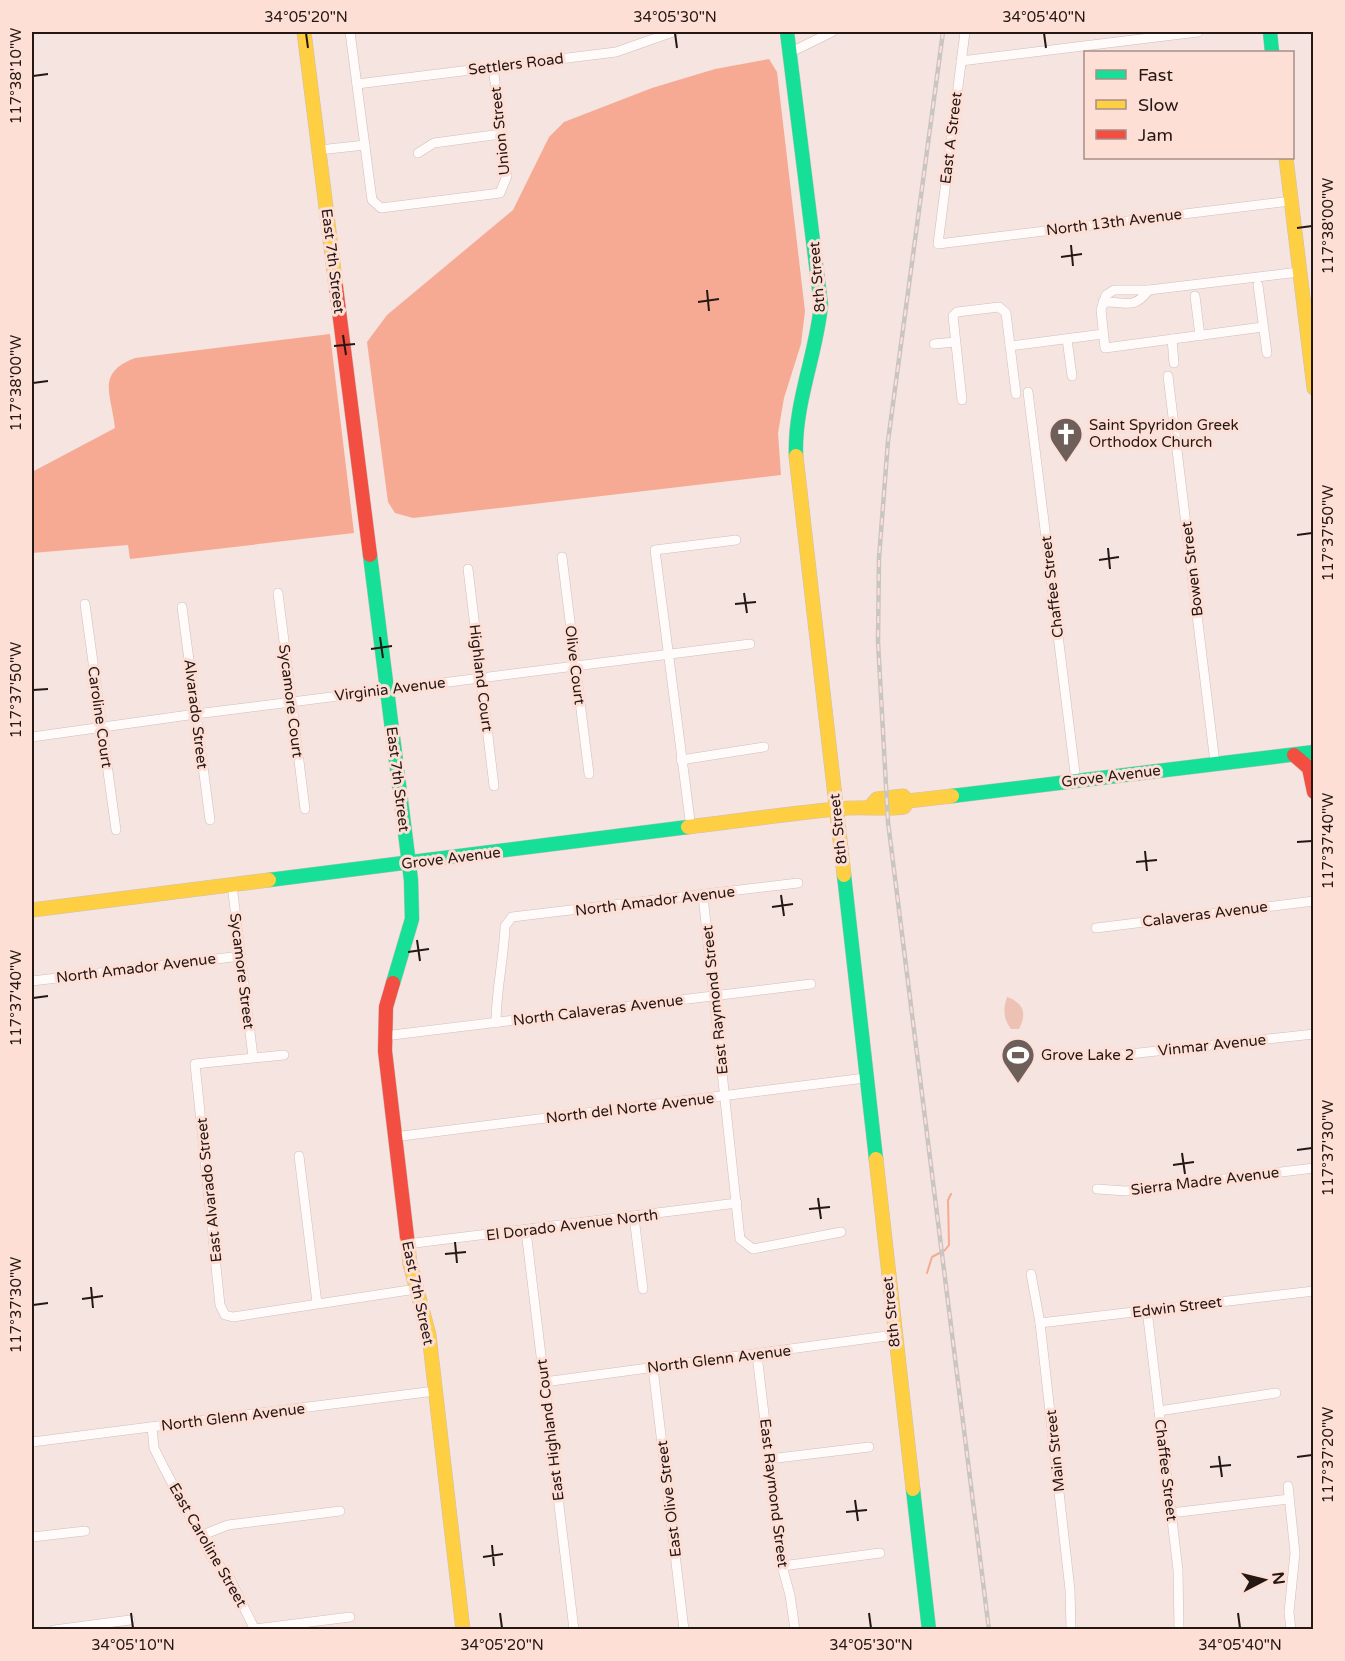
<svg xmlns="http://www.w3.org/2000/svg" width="1345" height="1661" viewBox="0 0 1345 1661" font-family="'Varela Round',sans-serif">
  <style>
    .green { fill: #edc2b5 }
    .water { fill: #f6aa93 }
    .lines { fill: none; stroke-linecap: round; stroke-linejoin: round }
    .stream { stroke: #f6aa93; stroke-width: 2 }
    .street-casing { stroke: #cebfbb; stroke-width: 10 }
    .fast-casing { stroke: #cebfbb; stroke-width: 15 }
    .slow-casing { stroke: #cebfbb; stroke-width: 15 }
    .jam-casing { stroke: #cebfbb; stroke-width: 15 }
    .street { stroke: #fefbfa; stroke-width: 9 }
    .fast { stroke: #16e098; stroke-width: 14 }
    .slow { stroke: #ffcf43; stroke-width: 14 }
    .jam { stroke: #f24e42; stroke-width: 14 }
    .rail-casing { stroke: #c9c5c3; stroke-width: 4.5 }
    .rail { stroke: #fedfd6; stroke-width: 2; stroke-dasharray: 7; stroke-linecap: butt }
    .ticks { fill: none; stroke: #251814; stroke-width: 2 }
    .labels { text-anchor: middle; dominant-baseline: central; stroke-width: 6; stroke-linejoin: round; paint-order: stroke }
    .street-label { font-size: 15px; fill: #251814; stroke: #fedfd6 }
    .poi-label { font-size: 15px; fill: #251814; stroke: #fedfd6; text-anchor: start }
    .neatline { fill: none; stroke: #251814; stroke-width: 2 }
    .ticks-label { font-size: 15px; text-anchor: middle; fill: #251814 }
  </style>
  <rect width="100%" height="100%" fill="#f5e4df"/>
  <path class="green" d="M1007 997C1024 1003 1027 1014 1019 1029H1011C1003 1018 1003 1009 1007 997Z"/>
  <g class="water">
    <path d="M769 59 777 72 805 311 801 344 784 398 778 433 781 475 413 518 395 513 388 502 367 342 387 315 513 210 549 137 564 122 652 88 715 69Z"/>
    <path d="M330 334 354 533 130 559 128 545 32 553V472L115 428C111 393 96 373 135 358Z"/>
  </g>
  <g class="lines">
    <path class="stream" d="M927 1273 932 1257 945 1250 949 1245 948 1200 951 1194"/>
    <defs>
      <g id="street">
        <path d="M350 32 372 200 381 208 500 193 507 176 493 67"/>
        <path d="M965 32 938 244 1291 201"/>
        <path d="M789 53 832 32"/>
        <path d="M961 61 1198 32"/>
        <path d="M357 84 616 52 673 32"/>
        <path d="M319 150 365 145"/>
        <path d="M418 153 434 143 501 134"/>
        <path d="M1258 285 1267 353"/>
        <path d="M1195 296 1200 336"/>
        <path d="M1103 302C1127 301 1132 311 1149 290"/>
        <path d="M1263 327 1105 348 1101 310 1106 295 1114 290H1149L1299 272"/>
        <path d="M1067 339 1072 376"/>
        <path d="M1172 339 1174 363"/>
        <path d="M934 344 955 342"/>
        <path d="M1010 346 1103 334"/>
        <path d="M1168 376 1215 763"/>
        <path d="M1028 392 1076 781"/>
        <path d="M962 400 953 316 957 312 999 307 1006 313 1016 394"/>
        <path d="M562 557 589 774"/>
        <path d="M468 569 494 786"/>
        <path d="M278 593 305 809"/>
        <path d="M85 604 116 830"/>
        <path d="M182 607 210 820"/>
        <path d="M32 737 196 714 750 644"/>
        <path d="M681 760 764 747"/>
        <path d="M691 828 655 550 736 540"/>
        <path d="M232 885 253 1057"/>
        <path d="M703 896 740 1239 753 1249 841 1232"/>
        <path d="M1096 928 1314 901"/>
        <path d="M32 981 241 956"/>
        <path d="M496 1023C496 990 504 958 505 926L512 917 798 883"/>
        <path d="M384 1036 811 984"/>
        <path d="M284 1055 195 1064 220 1305 225 1315 233 1317 416 1289"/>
        <path d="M1111 1056 1314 1034"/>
        <path d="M394 1137 865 1078"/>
        <path d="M299 1156 317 1303"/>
        <path d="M1097 1189 1126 1191 1314 1168"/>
        <path d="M634 1217 643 1289"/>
        <path d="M526 1231 574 1630"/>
        <path d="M407 1244 737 1203"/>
        <path d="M1031 1274 1040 1323 1070 1590 1071 1630"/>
        <path d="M1147 1310 1178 1570 1179 1630"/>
        <path d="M1040 1323 1314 1291"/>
        <path d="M757 1355 782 1566 790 1595 795 1630"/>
        <path d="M653 1368 684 1630"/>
        <path d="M544 1382 894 1335"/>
        <path d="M1159 1411 1276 1393"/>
        <path d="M152 1427 154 1448 163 1466 212 1558 228 1575 255 1630"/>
        <path d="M32 1442 435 1391"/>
        <path d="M769 1459 869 1447"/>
        <path d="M1288 1486 1295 1553 1289 1612 1291 1630"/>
        <path d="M1171 1513 1289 1499"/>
        <path d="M200 1536 228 1525 340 1511"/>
        <path d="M32 1537 85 1531"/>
        <path d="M782 1566 880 1553"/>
        <path d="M255 1629 350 1617"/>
        <path d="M54 1630 130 1620"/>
      </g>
      <g id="fast">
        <path d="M787 32 821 305C816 356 794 404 796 456"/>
        <path d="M1270 32 1272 52"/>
        <path d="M370 555 411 880 412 919 393 983"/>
        <path d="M952 796 1314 752"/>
        <path d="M844 875 876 1159"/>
        <path d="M269 880 688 827"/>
        <path d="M913 1489 929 1630"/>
      </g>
      <g id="slow">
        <path d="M304 32 336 287"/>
        <path d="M1286 158 1314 388"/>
        <path d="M796 456 844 875"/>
        <path d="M871 806 877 799 903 796 908 801"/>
        <path d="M688 827C737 821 786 814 836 809 860 806 880 810 904 807L908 801 952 796"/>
        <path d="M32 910 269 880"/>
        <path d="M876 1159 913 1489"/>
        <path d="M407 1237 410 1264 429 1335 463 1630"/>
      </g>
      <g id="jam">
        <path d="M336 287 370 555"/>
        <path d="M1294 755 1309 768 1314 792"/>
        <path d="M393 983 386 1007 385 1051 407 1237"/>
      </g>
    </defs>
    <use href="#street" class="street-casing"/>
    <use href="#fast" class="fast-casing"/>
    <use href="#slow" class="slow-casing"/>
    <use href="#jam" class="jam-casing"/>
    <use href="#street" class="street"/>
    <use href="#fast" class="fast"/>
    <use href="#slow" class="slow"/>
    <use href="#jam" class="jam"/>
    <defs>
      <path id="rail" d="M943 32 888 441 879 558 878 642 888 822 989 1630"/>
    </defs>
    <use href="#rail" class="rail-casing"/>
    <use href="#rail" class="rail"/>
  </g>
  <path class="ticks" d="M306 33 308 48M675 33 677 48M1044 33 1046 48M33 76 48 74M1297 228 1312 226M1071 245 1073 266M1061 257 1082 254M707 290 709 311M698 302 719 299M343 335 346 355M334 346 355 344M33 383 48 381M1297 535 1312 533M1108 548 1110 569M1099 560 1119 557M744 593 747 613M735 604 756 602M380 637 383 658M371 649 392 646M33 690 48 689M1297 842 1312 841M1145 851 1147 871M1136 862 1157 860M781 895 784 916M772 907 793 904M417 940 420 961M408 952 429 949M33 998 48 996M1297 1150 1312 1148M1182 1153 1185 1174M1173 1165 1194 1162M818 1198 821 1219M809 1209 830 1207M455 1242 457 1263M445 1254 466 1252M91 1287 93 1308M82 1299 103 1296M33 1305 48 1303M1219 1456 1222 1477M1297 1457 1312 1455M1210 1467 1231 1465M855 1500 858 1521M846 1512 867 1510M492 1545 494 1566M483 1557 503 1554M131 1613 133 1628M500 1613 502 1628M869 1613 871 1628M1238 1613 1240 1628"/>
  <defs>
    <symbol id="church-pin" viewBox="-11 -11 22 30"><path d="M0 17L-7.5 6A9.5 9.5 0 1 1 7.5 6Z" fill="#6e5f5b" stroke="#fedfd6"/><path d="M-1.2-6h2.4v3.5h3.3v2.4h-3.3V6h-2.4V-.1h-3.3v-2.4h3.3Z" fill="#fff"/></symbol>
    <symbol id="stadium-pin" viewBox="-11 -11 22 30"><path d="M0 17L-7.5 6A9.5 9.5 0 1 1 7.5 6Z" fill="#6e5f5b" stroke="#fedfd6"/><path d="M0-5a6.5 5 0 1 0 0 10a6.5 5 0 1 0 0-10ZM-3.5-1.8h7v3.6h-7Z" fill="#fff"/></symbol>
  </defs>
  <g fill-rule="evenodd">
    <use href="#church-pin" x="1047" y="415" width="38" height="52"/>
    <use href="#stadium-pin" x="999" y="1036" width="38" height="52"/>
  </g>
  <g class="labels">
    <g class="street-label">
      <text transform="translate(516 64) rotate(-7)">Settlers Road</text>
      <text transform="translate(500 131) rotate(-96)">Union Street</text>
      <text transform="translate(951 138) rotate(-83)">East A Street</text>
      <text transform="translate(1114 222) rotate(-7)">North 13th Avenue</text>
      <text transform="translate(333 261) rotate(83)">East 7th Street</text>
      <text transform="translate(817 277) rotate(-95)">8th Street</text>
      <text transform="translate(1192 569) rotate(-97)">Bowen Street</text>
      <text transform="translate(1052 587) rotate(-97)">Chaffee Street</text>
      <text transform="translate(575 665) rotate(83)">Olive Court</text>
      <text transform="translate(481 678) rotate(83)">Highland Court</text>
      <text transform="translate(390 689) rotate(-7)">Virginia Avenue</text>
      <text transform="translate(291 701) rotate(83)">Sycamore Court</text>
      <text transform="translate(196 714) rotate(83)">Alvarado Street</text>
      <text transform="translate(100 717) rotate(82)">Caroline Court</text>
      <text transform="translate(1111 776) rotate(-7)">Grove Avenue</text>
      <text transform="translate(398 779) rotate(83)">East 7th Street</text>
      <text transform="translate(838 829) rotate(-96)">8th Street</text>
      <text transform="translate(451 858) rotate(-7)">Grove Avenue</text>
      <text transform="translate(655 901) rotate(-7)">North Amador Avenue</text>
      <text transform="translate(1205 914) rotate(-7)">Calaveras Avenue</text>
      <text transform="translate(136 968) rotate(-7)">North Amador Avenue</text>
      <text transform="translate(242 971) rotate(83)">Sycamore Street</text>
      <text transform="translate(715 1000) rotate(-96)">East Raymond Street</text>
      <text transform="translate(598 1010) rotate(-7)">North Calaveras Avenue</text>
      <text transform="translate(1212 1045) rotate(-6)">Vinmar Avenue</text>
      <text transform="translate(630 1108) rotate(-7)">North del Norte Avenue</text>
      <text transform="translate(1205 1181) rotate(-7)">Sierra Madre Avenue</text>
      <text transform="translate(209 1190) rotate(-96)">East Alvarado Street</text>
      <text transform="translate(572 1225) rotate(-7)">El Dorado Avenue North</text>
      <text transform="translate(418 1293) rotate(78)">East 7th Street</text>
      <text transform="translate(1177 1307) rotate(-7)">Edwin Street</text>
      <text transform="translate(891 1312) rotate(-96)">8th Street</text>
      <text transform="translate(719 1359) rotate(-7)">North Glenn Avenue</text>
      <text transform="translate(233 1417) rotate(-7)">North Glenn Avenue</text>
      <text transform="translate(550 1430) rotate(-97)">East Highland Court</text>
      <text transform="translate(1055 1451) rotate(-96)">Main Street</text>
      <text transform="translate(1166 1470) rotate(83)">Chaffee Street</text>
      <text transform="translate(774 1493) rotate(83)">East Raymond Street</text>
      <text transform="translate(669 1499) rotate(-97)">East Olive Street</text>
      <text transform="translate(208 1545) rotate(60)">East Caroline Street</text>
    </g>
    <g class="poi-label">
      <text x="1089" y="425">Saint Spyridon Greek<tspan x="1089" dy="17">Orthodox Church</tspan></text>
      <text x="1041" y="1055">Grove Lake 2</text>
    </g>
  </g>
  <rect width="1345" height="1661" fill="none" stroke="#fedfd6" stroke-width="66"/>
  <rect x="1084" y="51" width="210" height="108" fill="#fedfd6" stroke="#a78f88" stroke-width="1.5"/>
  <rect x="1096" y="70" width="30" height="9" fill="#16e098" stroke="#a78f88" stroke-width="1.5"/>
  <text x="1138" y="81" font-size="18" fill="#251814">Fast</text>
  <rect x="1096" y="100" width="30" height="9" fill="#ffcf43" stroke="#a78f88" stroke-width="1.5"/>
  <text x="1138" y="111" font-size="18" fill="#251814">Slow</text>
  <rect x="1096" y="130" width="30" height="9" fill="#f24e42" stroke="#a78f88" stroke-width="1.5"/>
  <text x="1138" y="141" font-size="18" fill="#251814">Jam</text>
  <g transform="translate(1264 1580) rotate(83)" stroke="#fedfd6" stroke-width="4.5" paint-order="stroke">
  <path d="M0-4.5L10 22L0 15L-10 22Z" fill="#251814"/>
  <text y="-9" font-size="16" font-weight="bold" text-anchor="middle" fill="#251814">N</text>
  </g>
  <rect x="33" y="33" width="1279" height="1595" class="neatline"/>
  <g class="ticks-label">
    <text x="306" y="22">34°05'20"N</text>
    <text x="675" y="22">34°05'30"N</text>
    <text x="1044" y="22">34°05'40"N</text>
    <text transform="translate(16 76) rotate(-90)" y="5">117°38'10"W</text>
    <text transform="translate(1328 226) rotate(-90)" y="5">117°38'00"W</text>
    <text transform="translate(16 383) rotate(-90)" y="5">117°38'00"W</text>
    <text transform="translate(1328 533) rotate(-90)" y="5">117°37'50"W</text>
    <text transform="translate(16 690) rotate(-90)" y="5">117°37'50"W</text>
    <text transform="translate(1328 841) rotate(-90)" y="5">117°37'40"W</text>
    <text transform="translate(16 998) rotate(-90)" y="5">117°37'40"W</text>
    <text transform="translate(1328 1148) rotate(-90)" y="5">117°37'30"W</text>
    <text transform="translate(16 1305) rotate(-90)" y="5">117°37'30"W</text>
    <text transform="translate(1328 1455) rotate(-90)" y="5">117°37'20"W</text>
    <text x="133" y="1650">34°05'10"N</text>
    <text x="502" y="1650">34°05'20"N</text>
    <text x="871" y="1650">34°05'30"N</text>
    <text x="1240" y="1650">34°05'40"N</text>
  </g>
</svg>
